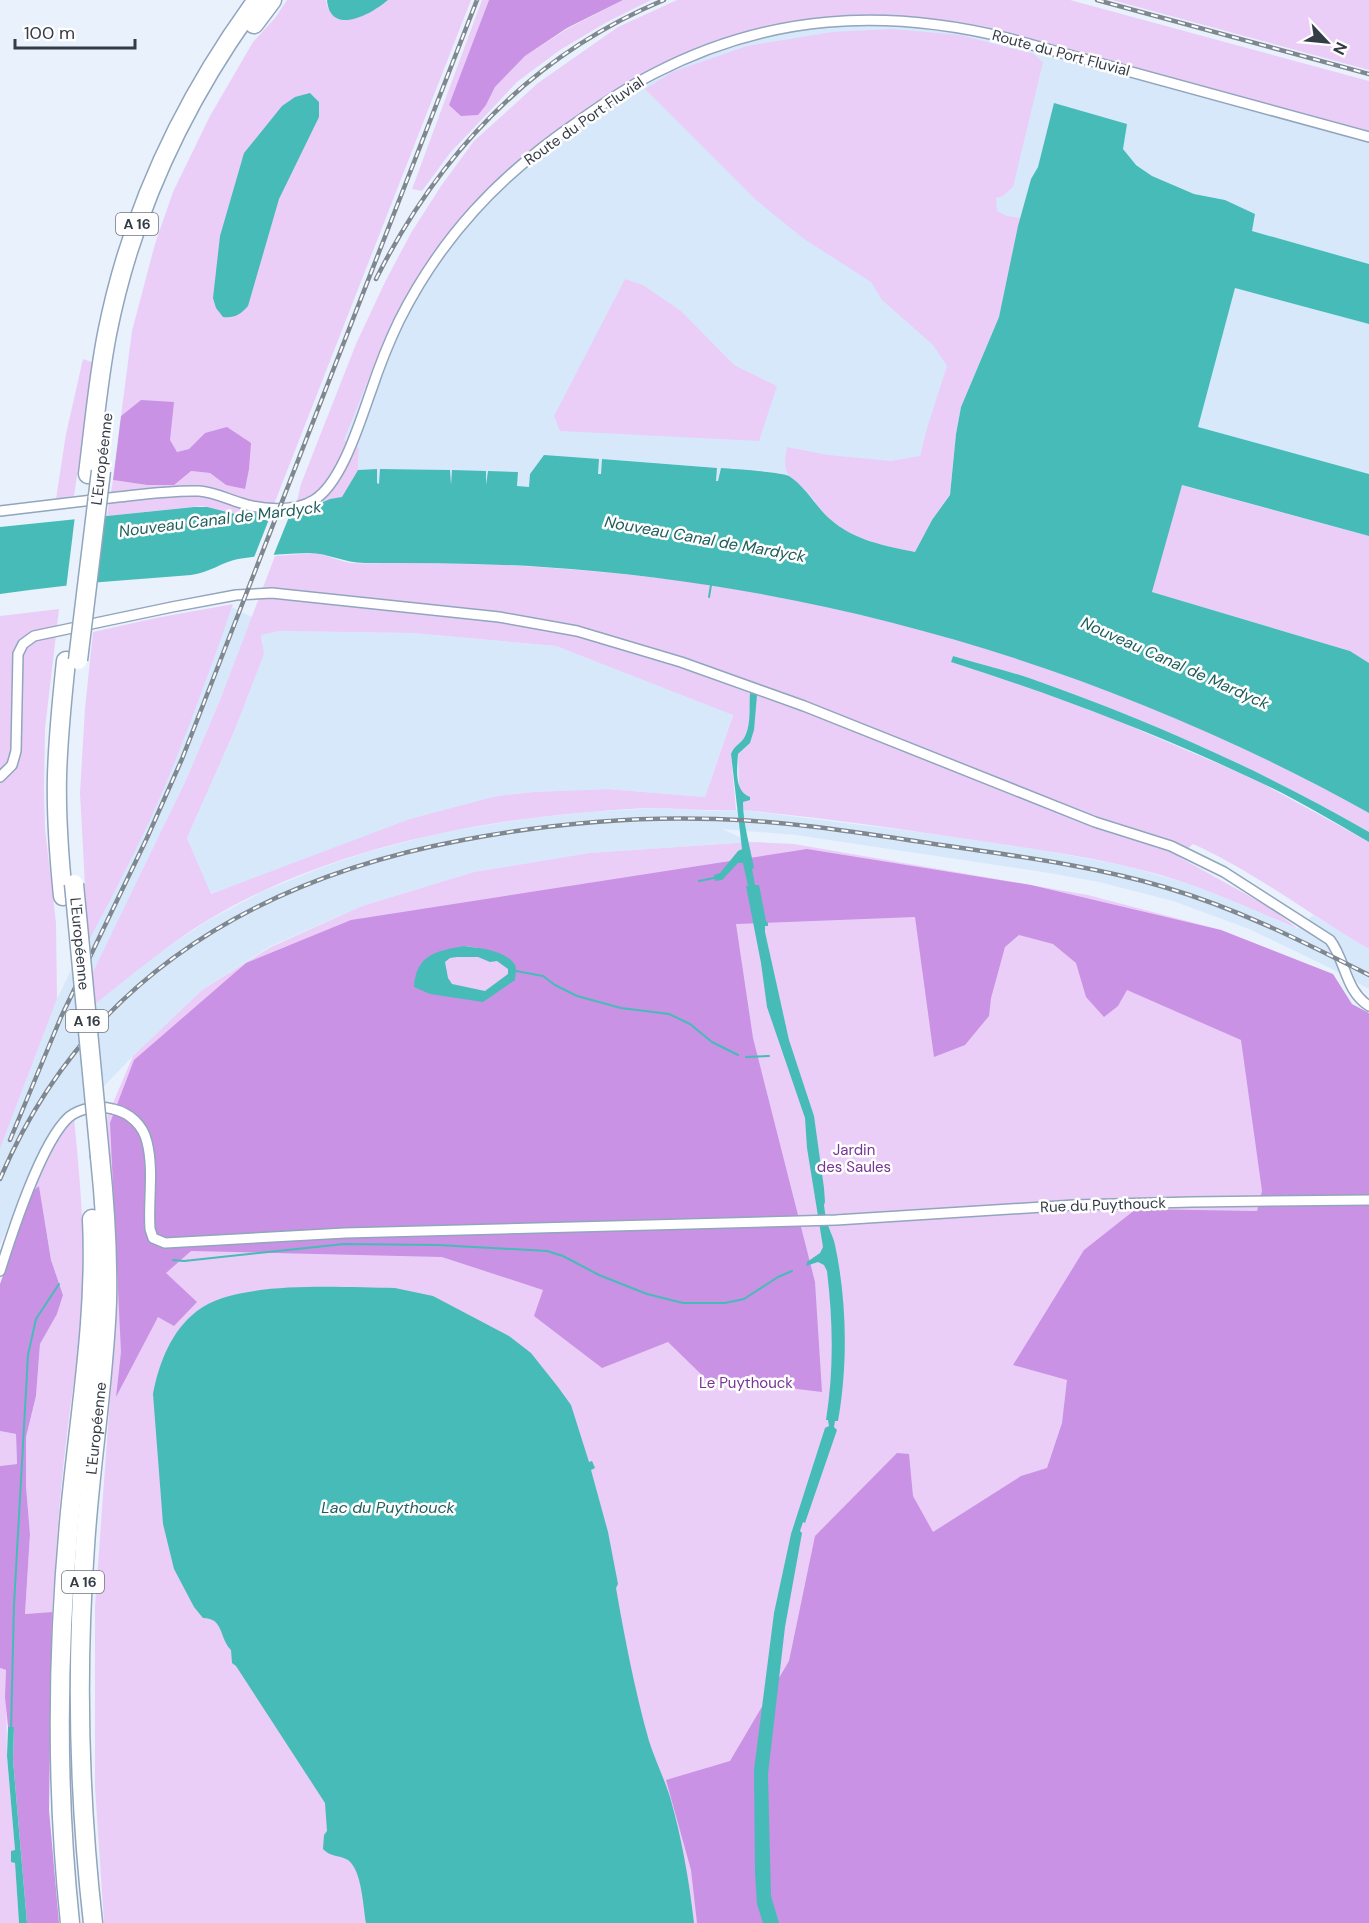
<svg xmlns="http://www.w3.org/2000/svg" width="1369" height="1923" viewBox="0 0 1369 1923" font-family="'DM Sans',sans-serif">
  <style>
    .built { fill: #d8e8fb }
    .green { fill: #eacef8; fill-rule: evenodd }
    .forest { fill: #c992e4; fill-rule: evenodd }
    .water { fill: #47bbb7; fill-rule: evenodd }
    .pier { fill: #e9f1fc }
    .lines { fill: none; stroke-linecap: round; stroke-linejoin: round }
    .stream { stroke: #47bbb7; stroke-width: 2 }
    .minor-casing { stroke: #91a5bd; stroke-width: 12 }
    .motorway-casing { stroke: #91a5bd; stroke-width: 21 }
    .minor { stroke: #fff; stroke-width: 9 }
    .motorway { stroke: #fff; stroke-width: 18 }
    .rail-casing { stroke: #7f8791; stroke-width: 4.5 }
    .rail { stroke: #fefefe; stroke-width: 2; stroke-dasharray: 7; stroke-linecap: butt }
    .motorway-bridge-casing { stroke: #91a5bd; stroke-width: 21; stroke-linecap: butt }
    .motorway-bridge { stroke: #fff; stroke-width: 18 }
    .labels { text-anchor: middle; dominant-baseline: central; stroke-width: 5; stroke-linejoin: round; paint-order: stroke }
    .shield { fill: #fefefe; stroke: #71767d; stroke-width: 1.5 }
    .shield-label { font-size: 14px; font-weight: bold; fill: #343c46 }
    .street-label { font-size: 15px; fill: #343c46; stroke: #fefefe }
    .park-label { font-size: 15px; fill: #773494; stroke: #fefefe }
    .water-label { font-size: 16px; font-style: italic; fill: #1d5d5b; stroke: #fefefe }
  </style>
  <rect width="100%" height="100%" fill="#e9f1fc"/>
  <g class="built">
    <path d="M898 15 988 27 1369 132V264L1252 231 1255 215 1225 200 1194 194 1152 176 1133 162 1123 149 1038 167 1031 179 1018 226 999 317 964 396 915 552 721 469 719 481H716L717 468 602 459 601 474H598L599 459 529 487H517L518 472 487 485 452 470V485H450L449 470 380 469V484H377V469L358 470 359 448 344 440 391 325 423 267 473 203 519 160 599 102 673 59 731 37 783 24 836 17Z"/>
    <path d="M1235 288 1369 324V474L1197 428Z"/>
    <path d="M230 606 252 617 220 700 186 780 126 906 160 952 209 920 264 891 318 869 364 853 444 832 532 818 591 812 657 808 712 811 743 810 918 832 1042 850 1126 866 1189 884 1244 905 1297 929 1313 915 1369 949V989L1330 968 1249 929 1173 901 1099 882 1043 872 796 835 722 829 751 842 589 853 474 872 362 906 271 946 202 990 133 1056 40 1153 0 1245V1149L57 999 115 879Z"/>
    <path d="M279 631 412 633 556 646 733 714 705 797 607 789 534 792 497 796 210 894 187 838 233 734 263 641 260 634Z"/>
  </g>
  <g class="green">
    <path d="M287 0H326C330 34 373 14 388 0H471L271 512 230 514 202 506 107 516 113 480 147 485 191 471 210 473 226 485 205 433 189 449 177 452 141 400 121 416 132 331 155 244 173 192 210 116 253 42 275 18Z"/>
    <path d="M482 0H489L450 105H486L495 87 525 56 567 29 623 0H651L607 22 560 50 517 82 450 153 422 191 412 189Z"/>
    <path d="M1070 0 1369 81V132L988 27C937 19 885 11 834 17 788 22 745 32 702 48 692 52 681 55 672 59 578 107 483 178 424 267 388 320 369 382 344 440L359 448 358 470 342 498C326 498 312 509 295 510L301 484 356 344 385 282 411 233 441 186 474 141 538 83 618 27 677 0Z"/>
    <path d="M1112 0H1369V70Z"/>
    <path d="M892 29 960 35 1034 54 1043 62 1013 187 1003 196 996 198 997 211 1007 216 1021 218 999 317 961 407 956 434 950 495 932 520 915 552C885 546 851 540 829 518 821 511 815 501 808 493 790 473 781 479 787 447L828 455 891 461 920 456 927 428 947 366 933 345 882 300 871 282 804 239 756 200 645 89 672 72 747 46 832 32Z"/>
    <path d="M625 279 643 285 681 311 734 365 777 386 759 441 560 431 554 416Z"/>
    <path d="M83 359 94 363 74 496 56 499 66 434Z"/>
    <path d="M1181 485 1369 536V663L1350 651 1152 592Z"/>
    <path d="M313 553C326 554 338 561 351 563 363 564 377 563 389 563 415 563 441 563 467 564 531 565 596 571 660 578 908 609 1151 691 1369 813V832C1262 770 1148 720 1032 679 1006 670 979 664 953 656L951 662 1024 686 1111 718 1254 779 1369 842V949C1310 915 1255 872 1193 844L1179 857 1269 907 1298 929C1252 909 1206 888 1157 874 1093 856 1026 848 960 838 888 827 816 817 743 810V802L746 800 739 789 738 754 750 743 751 693C749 706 751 722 746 734 743 743 734 745 731 754L736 810C710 811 686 809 659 808 637 808 614 810 591 812 462 822 320 853 208 920 168 944 132 975 95 1004L92 974 186 780 220 700 275 556ZM279 631 412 633 556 646 733 715 705 797 607 789 534 792 497 796 410 819 211 894 187 838 233 734 264 654 261 635Z"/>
    <path d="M233 604C213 662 192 720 169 776 146 833 117 887 88 942L80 793 85 708 93 632 156 618Z"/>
    <path d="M59 609 45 729 44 791 45 829 56 923 57 999 0 1149V616Z"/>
    <path d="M751 842 794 844 1088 895 1221 930 1332 976 1369 1923H104L95 1787V1606L115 1330 107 1117 133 1056 202 990 271 947 362 906 474 872 589 853Z"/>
    <path d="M74 1118C80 1178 85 1238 83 1299 81 1342 73 1384 68 1426 60 1488 56 1550 52 1612L25 1614 30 1534 26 1486V1437L36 1396 40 1344 57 1314 63 1295 51 1260 39 1186 33 1191 39 1156Z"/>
    <path d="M0 1431 16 1434 17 1464 0 1466Z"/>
    <path d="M0 1668 6 1670 7 1756 15 1850 11 1862H15L19 1923H0Z"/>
  </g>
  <g class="forest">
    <path d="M489 0H623L567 28 525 56 495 87 486 105 478 115 461 116 449 105Z"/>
    <path d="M141 400 174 402 170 440 177 452 189 449 205 433 227 427 251 443 249 469 245 489 226 485 210 473 191 471 174 485H147L113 480 121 416Z"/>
    <path d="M807 849 1031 885 1221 930 1333 974 1352 1004 1369 1013V1923H697L691 1870 666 1780 730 1761 789 1661 815 1536 897 1453 909 1454 913 1496 933 1532 1021 1476 1047 1468 1062 1423 1067 1380 1013 1365 1084 1250 1136 1209 1257 1211 1262 1191 1241 1040 1127 990 1118 1006 1104 1017 1086 997 1076 963 1053 944 1019 935 1005 947 991 998 989 1016 965 1045 934 1057 915 917 736 924 753 1038 815 1282 822 1392 705 1378 668 1342 602 1368 534 1316 543 1290 442 1257 191 1251 166 1273 197 1302 174 1326 158 1317 116 1397 121 1352 110 1123 134 1060 246 963 351 920ZM464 946C484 948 498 952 514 964V980L483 1001 415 977Z"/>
    <path d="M39 1186 51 1260 63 1295 57 1314 40 1344 36 1396 26 1437V1486L30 1534 25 1614 52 1612 49 1810 59 1923H27L13 1760 14 1728 8 1727 5 1697 6 1670 0 1668V1466L17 1464 16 1434 0 1431V1284L33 1191Z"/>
  </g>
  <g class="water">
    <path d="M327 0H388C372 14 330 37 327 0Z"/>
    <path d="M310 93 319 102V117L279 199 248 306C240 315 235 318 223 317L216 308 213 298 220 236 244 153 282 106 295 97Z"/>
    <path d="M1054 103 1127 124 1123 149 1136 165 1152 176 1194 194 1225 200 1255 214 1252 231 1369 264V324L1235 288 1198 427 1369 474V536L1182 485 1152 592 1350 651 1369 663V813C1116 672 833 586 543 567 484 563 424 563 365 563 344 563 328 553 309 553 286 554 261 555 238 559 222 562 209 573 191 575 170 577 149 578 127 580 85 583 42 588 0 594V527L194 507H207L235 514 271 512 304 510 330 499 342 497 358 470 377 469V483L379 484 380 469 450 470 451 485 452 470 486 471V485L488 471 518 472 517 486 529 487 530 474 544 455 599 459 598 474H601L602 459 717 468 716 481H718L721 468C733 469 782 472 789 476 806 487 815 506 830 519 853 540 885 546 915 552L932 520 950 495 956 434 961 407 999 317 1018 226 1031 179 1038 167Z"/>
    <path d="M953 656C979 664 1006 670 1032 679 1148 720 1262 770 1369 832V842C1331 820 1293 797 1253 779 1155 733 1054 695 951 662Z"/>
    <path d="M750 693 757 695 754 730 750 743 738 754C737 770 734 791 750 797V800L743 802C743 824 750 846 754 868L752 869 755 885H759L766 921 768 923V926H765V932L789 1040 814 1116 824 1188 825 1202 824 1205C825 1213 826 1221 829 1228 831 1234 834 1239 835 1245 847 1301 848 1365 838 1421H835L834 1427 837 1430 805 1523 803 1522 800 1531 802 1533 785 1627 768 1774 771 1896 779 1923H763L757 1904 755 1873 754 1770 774 1613 791 1534 825 1428 829 1426 828 1420H826C834 1370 833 1321 827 1271L824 1265 818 1262 806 1266 807 1262 820 1253 823 1247 807 1148 805 1118 767 1007 761 963 746 886H748L743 863H738L722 880 715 881 714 875 720 873 738 851 742 849 731 754C734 745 743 743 746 734 751 722 749 706 750 693Z"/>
    <path d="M464 946C479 948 506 950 515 965 517 970 515 975 515 980L483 1002 430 994 414 987C416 954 437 951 464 946ZM457 957H478L490 962 497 961 508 969V974L485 991 452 984 448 978 445 962 450 958Z"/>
    <path d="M395 1288 433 1296 509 1336 531 1353 558 1387 571 1405 589 1462 592 1461 595 1468 591 1470 608 1532 618 1584 616 1588C625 1640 635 1691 649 1741 655 1760 664 1778 670 1797 682 1839 689 1880 694 1923H366C363 1907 362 1870 348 1860 340 1855 330 1857 323 1849L324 1835 327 1831 325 1803 236 1666 232 1663 231 1650C219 1638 224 1618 203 1618L194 1607 174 1569 163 1524 153 1394C159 1363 171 1331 197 1311 237 1279 344 1288 395 1288Z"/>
    <path d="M8 1727H14L13 1760 27 1923H19L15 1863 11 1862V1851L15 1850 7 1756Z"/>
  </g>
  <g class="pier">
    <path d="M293 507 272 559 253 560 273 509Z"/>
    <path d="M104 513 95 586 66 589 75 516Z"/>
  </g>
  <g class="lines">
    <g class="stream">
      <path d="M709 597 711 585"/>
      <path d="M699 881 714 878"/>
      <path d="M516 971 543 976 555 985 577 996 621 1008 669 1014 690 1024 712 1042 738 1055"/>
      <path d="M746 1057 769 1056"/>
      <path d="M173 1260 184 1261 344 1244 438 1245 547 1251 563 1256 599 1275 647 1294 683 1303H725L744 1299 778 1277 792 1271"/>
      <path d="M11 1729 14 1605 28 1355 36 1319 59 1284"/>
    </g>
    <defs>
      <g id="minor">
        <path d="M0 511C39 506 79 502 118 497 145 494 172 490 199 491 214 492 227 499 241 503 262 510 295 512 314 500 342 483 360 421 371 391 379 367 388 344 399 321 441 237 499 176 576 123 601 105 627 87 655 73 769 14 884 8 1007 38L1369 137"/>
        <path d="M0 777 12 765 16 751 18 654 23 644 34 636 172 607 236 595 272 593 499 617 577 631 681 662 804 706 1095 822 1171 846 1224 872 1330 940C1346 961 1345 991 1369 1006"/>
        <path d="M0 1271C12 1233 41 1142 69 1117 80 1108 99 1105 113 1109 130 1113 143 1125 147 1142 154 1170 148 1201 150 1229L153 1238 165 1243 345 1233 836 1220 1074 1205 1192 1202 1369 1200"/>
      </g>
      <g id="motorway">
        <path d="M254 24 272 0"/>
        <path d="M88 474C94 427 98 380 107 334 131 212 184 100 257 0"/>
        <path d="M63 896C59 856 56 816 57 776 58 737 62 699 66 661"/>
        <path d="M70 1923C56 1790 57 1656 69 1523 78 1421 97 1321 92 1219"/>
        <path id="s1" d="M93 1923C79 1799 76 1671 85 1546 90 1465 104 1384 107 1302 108 1254 105 1205 100 1157"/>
      </g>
    </defs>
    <use href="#minor" class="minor-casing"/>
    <use href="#motorway" class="motorway-casing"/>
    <use href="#minor" class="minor"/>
    <use href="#motorway" class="motorway"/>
    <defs>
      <g id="rail">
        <path d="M1097 0 1369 74"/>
        <path d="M376 279C440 152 532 55 664 0"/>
        <path d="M10 1140 61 1017 147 838 182 759 477 0"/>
        <path d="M0 1179C85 979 256 879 463 840 547 824 631 816 716 819 783 821 848 831 915 841 998 854 1083 863 1164 887 1236 908 1302 941 1369 975"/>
      </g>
    </defs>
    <use href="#rail" class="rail-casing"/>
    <use href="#rail" class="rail"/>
    <defs>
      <g id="motorway-bridge">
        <path d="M78 660 101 471"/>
        <path id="s2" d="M74 884 100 1157"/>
      </g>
    </defs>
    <use href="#motorway-bridge" class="motorway-bridge-casing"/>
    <use href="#motorway-bridge" class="motorway-bridge"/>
  </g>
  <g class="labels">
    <g class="shield">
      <rect x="116" y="213" width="42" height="22" rx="4.5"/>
      <rect x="66" y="1010" width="42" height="22" rx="4.5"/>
      <rect x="62" y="1571" width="42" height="22" rx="4.5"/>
    </g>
    <g class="shield-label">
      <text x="137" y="224">A 16</text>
      <text x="87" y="1021">A 16</text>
      <text x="83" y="1582">A 16</text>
    </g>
    <g class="street-label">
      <text transform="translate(1061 53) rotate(15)">Route du Port Fluvial</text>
      <text transform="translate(584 121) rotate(-35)">Route du Port Fluvial</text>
      <text transform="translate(102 459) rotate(-83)">L'Européenne</text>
      <text stroke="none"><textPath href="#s2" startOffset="60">L'Européenne</textPath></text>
      <text transform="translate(1103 1205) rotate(-2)">Rue du Puythouck</text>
      <text stroke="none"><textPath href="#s1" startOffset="496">L'Européenne</textPath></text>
    </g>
    <g class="park-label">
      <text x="854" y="1150">Jardin<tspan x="854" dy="17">des Saules</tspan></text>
      <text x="746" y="1383">Le Puythouck</text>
    </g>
    <g class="water-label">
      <text transform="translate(220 519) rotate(-7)">Nouveau Canal de Mardyck</text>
      <text transform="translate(705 539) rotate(10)">Nouveau Canal de Mardyck</text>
      <text transform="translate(1175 663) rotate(24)">Nouveau Canal de Mardyck</text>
      <text x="388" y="1507">Lac du Puythouck</text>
    </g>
  </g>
  <g transform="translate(1327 42) rotate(116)" stroke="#fefefe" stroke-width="4.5" paint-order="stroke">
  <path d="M0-4.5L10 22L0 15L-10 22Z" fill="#343c46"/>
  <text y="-9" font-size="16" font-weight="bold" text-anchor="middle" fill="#343c46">N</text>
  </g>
  <path d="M15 39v9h120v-9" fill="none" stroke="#343c46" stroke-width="3"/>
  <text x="24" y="39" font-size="18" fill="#343c46" stroke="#fefefe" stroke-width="4.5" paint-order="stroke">100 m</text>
</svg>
